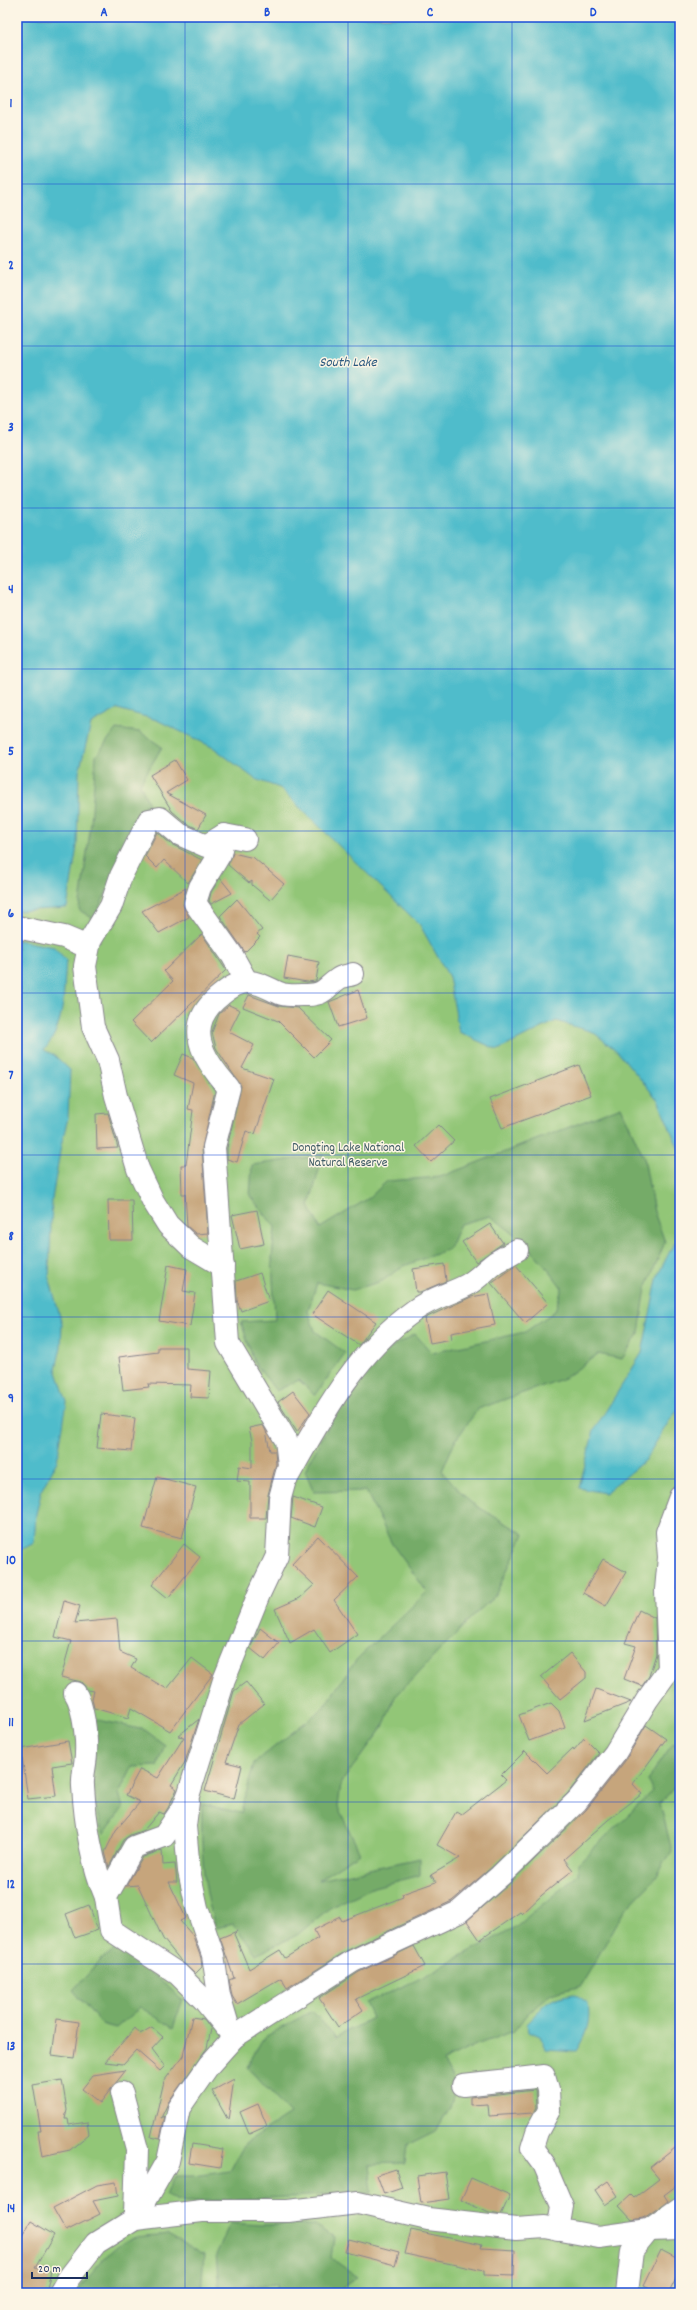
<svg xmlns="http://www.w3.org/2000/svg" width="697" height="2310" viewBox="0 0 697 2310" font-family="Dekko,sans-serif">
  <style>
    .green { fill: #92c677; stroke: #567a6a }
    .forest { fill: #75ab68; stroke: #486d63 }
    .water { fill: #50bccb; stroke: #367694 }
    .building { fill: #c6a57c }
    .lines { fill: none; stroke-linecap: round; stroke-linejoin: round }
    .minor-casing { stroke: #86848c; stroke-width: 24 }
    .minor { stroke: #fff; stroke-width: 22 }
    .grid { fill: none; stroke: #1d4ed8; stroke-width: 1; stroke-opacity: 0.55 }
    .labels { text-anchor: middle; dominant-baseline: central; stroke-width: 3; stroke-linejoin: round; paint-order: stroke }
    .park-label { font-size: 13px; fill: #3f5c66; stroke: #fcf5e5 }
    .water-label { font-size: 14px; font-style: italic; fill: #2b597f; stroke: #fcf5e5 }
    .neatline { fill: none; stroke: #1d4ed8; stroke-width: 1.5 }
    .grid-label { font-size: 13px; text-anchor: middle; font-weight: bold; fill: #1d4ed8 }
  </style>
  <rect width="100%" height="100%" fill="#fcf5e5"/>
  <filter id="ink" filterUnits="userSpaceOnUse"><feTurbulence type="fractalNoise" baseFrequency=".025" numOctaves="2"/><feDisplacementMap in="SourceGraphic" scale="8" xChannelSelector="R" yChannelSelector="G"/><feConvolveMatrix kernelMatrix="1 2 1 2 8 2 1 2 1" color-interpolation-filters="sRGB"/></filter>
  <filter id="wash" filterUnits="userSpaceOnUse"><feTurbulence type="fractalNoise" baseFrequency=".012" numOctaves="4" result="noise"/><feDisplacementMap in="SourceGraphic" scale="16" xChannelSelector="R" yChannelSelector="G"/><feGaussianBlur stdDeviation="0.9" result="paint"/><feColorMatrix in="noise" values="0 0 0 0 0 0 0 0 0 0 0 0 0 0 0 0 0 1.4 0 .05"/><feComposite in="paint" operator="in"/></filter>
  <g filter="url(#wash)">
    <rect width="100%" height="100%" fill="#f2daba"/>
    <rect class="green" x="17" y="17" width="663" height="2276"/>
    <g class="forest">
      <path d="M116 729 140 732 162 747 140 784 149 804 134 832 94 919 79 910 91 823 96 756Z"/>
      <path d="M621 1107 644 1158 654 1212 665 1242 646 1288 639 1333 622 1359 598 1354 565 1378 478 1409 455 1441 442 1471 470 1502 524 1534 495 1596 472 1617 395 1697 383 1727 341 1783 338 1807 360 1853 318 1880 420 1858V1875L374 1887 331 1907 297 1935 256 1955 234 1924 216 1928C202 1887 201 1848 202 1804L241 1813 254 1763 322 1709 357 1659 427 1592 392 1544 366 1491 314 1492 305 1471C325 1431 348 1388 381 1356 390 1347 404 1341 415 1334L432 1353 525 1332 555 1311 562 1288C539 1256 522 1238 490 1216L460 1224 449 1249 404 1266 382 1281 353 1290 317 1283 308 1311 315 1331 345 1353 315 1396 299 1380 276 1391 254 1362 241 1322 275 1320 272 1258 275 1227 250 1196 252 1165 323 1155 309 1206 320 1228 369 1198 387 1181 440 1177Z"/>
      <path d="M94 1719 145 1730 165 1745 157 1766 132 1767 119 1793 123 1808 103 1835 91 1790Z"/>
      <path d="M673 1743 680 1744V1782L660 1803 672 1851 655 1879 624 1911 581 1986 551 1994 528 2013 514 2031 476 2045 443 2061 456 2086 450 2108 437 2130 407 2145 405 2163 369 2164 372 2193 184 2202 165 2195 176 2176H193L230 2171 245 2143 290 2114 247 2067 263 2038 312 2011 336 2037 372 2018 365 2003 417 1980 515 1927 578 1875V1863L653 1791 647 1781Z"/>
      <path d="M118 1947 183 1999 173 2028 140 2007 116 2028 101 2024 73 1990 102 1959Z"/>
      <path d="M230 2223 260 2225 314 2224 334 2237 331 2258 358 2277 336 2293H277V2284L219 2288 216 2255Z"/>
      <path d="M168 2234 204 2255 201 2293H77C85 2279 113 2245 128 2239 139 2235 156 2236 168 2234Z"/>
    </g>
    <g class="water">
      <path d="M17 17H680V1152L658 1100 617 1051 593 1032 556 1021 498 1050 459 1032 449 977 420 925 280 788 255 779 214 748 157 720 118 709 91 724 79 772 77 846 67 908 17 911Z"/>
      <path d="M17 940 54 947 66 960C63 992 66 1025 44 1050L54 1055 70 1070 68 1118 61 1145 52 1199 49 1277 62 1324 61 1347 56 1369 67 1402 57 1461 42 1489 36 1514 34 1543 21 1550 19 1590 17 1598Z"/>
      <path d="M674 1243 680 1244V1408L671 1418 645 1460 605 1493 579 1488 594 1430 642 1353 658 1275Z"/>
      <path d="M575 1994 588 2003C591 2022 586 2035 576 2051L546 2049 540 2036 528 2031 527 2023C546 2004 547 1998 575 1994Z"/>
    </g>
    <g id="blocks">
      <g class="building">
        <path d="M175 760 187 780 166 793 206 815 198 829 186 823 172 811 150 775Z"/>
        <path d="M157 832 171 844 202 860 188 883 164 860 157 868 145 856Z"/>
        <path d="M233 853 254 858 284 884 270 900 252 885V881L249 883 228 865Z"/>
        <path d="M220 878 232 893 211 904 209 901 211 892Z"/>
        <path d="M186 888 183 905 189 917 159 933 142 911Z"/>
        <path d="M237 899 262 930 257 934 260 937 245 952 220 916Z"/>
        <path d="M202 934 226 970 151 1043 131 1022 173 981 164 971Z"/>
        <path d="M288 956 319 962 316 981 307 982 284 978Z"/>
        <path d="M358 990 367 1018 338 1027 329 1002Z"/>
        <path d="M249 995 279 1006 298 1008 331 1040 314 1057 278 1021 243 1007Z"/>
        <path d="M229 1005 240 1010 229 1032 254 1045 242 1068 274 1079 255 1134 246 1131 237 1162 227 1159V1148L241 1086 216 1048 212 1032 219 1014Z"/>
        <path d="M183 1054 193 1058 215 1091 202 1148 208 1233 196 1234 187 1226 185 1194H182L181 1165H186L193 1110 188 1109 193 1083 174 1075Z"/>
        <path d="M579 1065 591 1095 502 1128 490 1099Z"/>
        <path d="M108 1113 118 1148 97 1149 96 1114Z"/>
        <path d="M438 1125 454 1141 431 1162 416 1146Z"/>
        <path d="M108 1200H132L133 1240H109Z"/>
        <path d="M257 1210 264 1244 240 1249 232 1215Z"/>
        <path d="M490 1224 503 1243 476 1262 462 1242Z"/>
        <path d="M444 1264 446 1281 420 1292H416L413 1269Z"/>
        <path d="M168 1265 187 1269 183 1291 195 1293 190 1326 159 1321Z"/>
        <path d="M516 1265 548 1303 525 1323 491 1283Z"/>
        <path d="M260 1273 269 1301 241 1311 237 1300 236 1281Z"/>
        <path d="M328 1290 376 1322 359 1345 312 1314Z"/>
        <path d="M488 1294 495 1325 451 1333 452 1339 430 1343 425 1318 471 1297Z"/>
        <path d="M158 1347H187V1369L211 1371 209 1398 190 1397 191 1385 148 1384 149 1387 123 1390 119 1357 158 1352Z"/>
        <path d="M293 1391 310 1413 297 1432 278 1402Z"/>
        <path d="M101 1414 135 1418 131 1451 97 1448Z"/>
        <path d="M263 1425 266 1431 270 1451H275L276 1464 268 1495 266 1518H250V1482L237 1481 239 1466 252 1468V1441L249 1428Z"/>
        <path d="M157 1477 196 1487 182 1538 143 1528Z"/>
        <path d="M293 1497 322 1507 315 1527 291 1518Z"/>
        <path d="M318 1536 358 1577 334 1600 357 1634 330 1653 314 1629 290 1643 275 1609 300 1598 314 1585 292 1564Z"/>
        <path d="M184 1544 200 1557 168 1598 152 1585Z"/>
        <path d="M603 1559 626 1572 606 1606 583 1593Z"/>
        <path d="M64 1601 80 1606 75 1623 117 1619 120 1652 136 1659 131 1668 167 1689 192 1658 213 1674 170 1731 131 1708 128 1718 94 1708 92 1699 94 1691 88 1690 81 1682 61 1677 71 1641 55 1637Z"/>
        <path d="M639 1610 655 1618 656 1654 649 1676 642 1686 624 1679 636 1646 625 1643Z"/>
        <path d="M260 1628 279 1643 265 1660 250 1648Z"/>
        <path d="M570 1653 586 1672V1678L560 1699 541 1677Z"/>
        <path d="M246 1682 264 1704 239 1724 226 1762 242 1766 234 1799 205 1791 234 1691Z"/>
        <path d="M596 1689 631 1702 585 1720Z"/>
        <path d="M551 1703 559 1711 565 1728 529 1741 519 1715Z"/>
        <path d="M199 1719 185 1762 171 1785 177 1789 168 1808 164 1814 159 1812 144 1830 130 1835 123 1840 109 1867 105 1852 116 1830 140 1802 126 1795 140 1769 158 1778 184 1737 178 1736Z"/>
        <path d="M646 1725 666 1739 633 1784 642 1794 608 1820 564 1859 573 1870 542 1895 522 1914 520 1912 480 1940 467 1921 508 1885 586 1810 625 1761Z"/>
        <path d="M584 1738 599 1753 568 1793 492 1867 452 1901 348 1950 287 1988 281 1978 237 2004 232 1996 229 1980 234 1978 220 1938 237 1931 234 1934 249 1969 280 1950 285 1958 318 1938 314 1930 340 1917 342 1921 403 1897 402 1894 436 1882 431 1875 460 1858 437 1845 456 1812 461 1815 506 1780 501 1775 525 1751 547 1773 573 1748 574 1750Z"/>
        <path d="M68 1741 72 1763 52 1766 56 1796 28 1799 21 1749Z"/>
        <path d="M162 1850 163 1865 175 1864 177 1882H169L186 1918 180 1921 193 1936 201 1958 202 1967 195 1974 181 1961 163 1939 138 1885 126 1886 143 1857Z"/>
        <path d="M89 1905 98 1930 75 1938 66 1914Z"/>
        <path d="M414 1946 425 1966 356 1999 363 2010 338 2027 319 1998 359 1972Z"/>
        <path d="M192 2017 204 2019 211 2029 207 2048 169 2101 161 2118 165 2116 160 2139 151 2137 164 2081 183 2056Z"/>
        <path d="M57 2019 79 2022 74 2058 52 2055Z"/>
        <path d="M152 2027 163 2037 152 2049 165 2066 160 2071 136 2050 123 2064 105 2062 135 2028 140 2034Z"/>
        <path d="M126 2070 100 2103 82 2089 93 2075Z"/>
        <path d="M234 2079 228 2120 212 2091Z"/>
        <path d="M62 2080 67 2110 65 2119H68L69 2125 87 2122 89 2134 70 2150 42 2156 38 2131H41L33 2085Z"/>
        <path d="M535 2090 536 2107 533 2113 489 2116 488 2104 470 2105V2097Z"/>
        <path d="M258 2104 267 2126 249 2134 240 2112Z"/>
        <path d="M192 2144 223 2149 220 2168 189 2163Z"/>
        <path d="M680 2144V2183L664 2195 668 2201 644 2218 632 2220 619 2206 631 2195 634 2198 659 2179 650 2168Z"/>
        <path d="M396 2169 402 2188 384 2194 377 2175Z"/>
        <path d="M445 2172 449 2199 421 2203 417 2176Z"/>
        <path d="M471 2178 510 2195 501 2215 489 2213 461 2200Z"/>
        <path d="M608 2181 618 2196 605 2205 595 2190Z"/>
        <path d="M116 2182 118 2196 93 2201 100 2214 66 2231 53 2208 97 2185Z"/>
        <path d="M31 2221 54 2235 35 2268 51 2271 46 2293H17V2280L23 2253 17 2249V2244Z"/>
        <path d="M411 2230 482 2245 481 2248 515 2250 514 2276 484 2275V2271L405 2254Z"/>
        <path d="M349 2239 399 2252 395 2265 345 2252Z"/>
        <path d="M661 2250 680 2260V2270L669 2293H660L644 2285Z"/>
      </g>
    </g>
  </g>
  <g filter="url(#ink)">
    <use href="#blocks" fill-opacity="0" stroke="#86848c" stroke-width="1"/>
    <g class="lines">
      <defs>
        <g id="minor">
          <path d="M224 835 220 854 200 887 195 903 232 955 247 982"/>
          <path d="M17 927 64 937 88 947"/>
          <path d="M223 1266 191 1247 168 1225 153 1201 138 1169 116 1096 108 1060 93 1027 85 966 90 941 111 906 121 876 149 820 160 818 179 834 206 846 224 835 245 839"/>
          <path d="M288 1476C323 1414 356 1352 415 1310 431 1298 450 1294 467 1285 478 1279 486 1269 496 1262 503 1258 510 1254 517 1250"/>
          <path d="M669 1669 666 1590 669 1557 667 1532 680 1497"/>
          <path d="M75 1693C83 1704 87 1738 86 1753 86 1764 82 1775 83 1786 85 1821 92 1865 106 1897"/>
          <path d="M188 1802 185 1826 189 1871 197 1908 213 1955 219 1995 227 2022"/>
          <path d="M234 2037 204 2000 178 1974 111 1930 106 1897 134 1847 164 1836 183 1808 189 1793 224 1680 259 1594 277 1556 280 1498 289 1465 286 1440 228 1343 214 1147 229 1088C202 1058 182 1025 221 995 228 989 238 982 248 982 260 982 271 990 282 994 289 996 300 995 307 995 326 994 325 988 338 979 342 976 348 976 353 974"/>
          <path d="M463 2085 544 2076 548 2090 549 2110 537 2132 532 2148 544 2164 562 2206 558 2230"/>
          <path d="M122 2093 137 2149 135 2215"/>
          <path d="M135 2219 168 2161 179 2108 209 2065 234 2037 353 1961 459 1912 500 1876 577 1801 615 1753 647 1700 680 1654"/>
          <path d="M60 2293 68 2279 96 2243 135 2219 202 2211H288L358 2203 428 2219 516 2229 545 2227 599 2237 649 2230 680 2229"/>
          <path d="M627 2293 632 2251 649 2230 680 2208"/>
        </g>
      </defs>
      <use href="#minor" class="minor-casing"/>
      <use href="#minor" class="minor"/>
    </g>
  </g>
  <path class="grid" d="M185 17V2293M348 17V2293M512 17V2293M17 184H680M17 346H680M17 508H680M17 669H680M17 831H680M17 993H680M17 1155H680M17 1317H680M17 1479H680M17 1641H680M17 1802H680M17 1964H680M17 2126H680"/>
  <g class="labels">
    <g class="park-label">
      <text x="348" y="1148">Dongting Lake National<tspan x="348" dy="15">Natural Reserve</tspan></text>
    </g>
    <g class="water-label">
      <text x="348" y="363">South Lake</text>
    </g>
  </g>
  <rect width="697" height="2310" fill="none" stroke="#fcf5e5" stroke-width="44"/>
  <path d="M32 2272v6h55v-6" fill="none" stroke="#1b2f5e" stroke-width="2"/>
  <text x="38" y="2272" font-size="12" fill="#1b2f5e" stroke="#fcf5e5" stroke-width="3" paint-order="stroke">20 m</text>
  <rect x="22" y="22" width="653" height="2266" class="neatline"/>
  <g class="grid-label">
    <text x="104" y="16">A</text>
    <text x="267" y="16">B</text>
    <text x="430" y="16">C</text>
    <text x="593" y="16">D</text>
    <text x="11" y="107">1</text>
    <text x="11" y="269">2</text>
    <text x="11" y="431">3</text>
    <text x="11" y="593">4</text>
    <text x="11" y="755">5</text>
    <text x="11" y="917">6</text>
    <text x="11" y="1079">7</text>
    <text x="11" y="1240">8</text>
    <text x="11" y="1402">9</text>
    <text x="11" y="1564">10</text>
    <text x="11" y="1726">11</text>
    <text x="11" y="1888">12</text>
    <text x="11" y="2050">13</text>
    <text x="11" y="2212">14</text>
  </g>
</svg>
